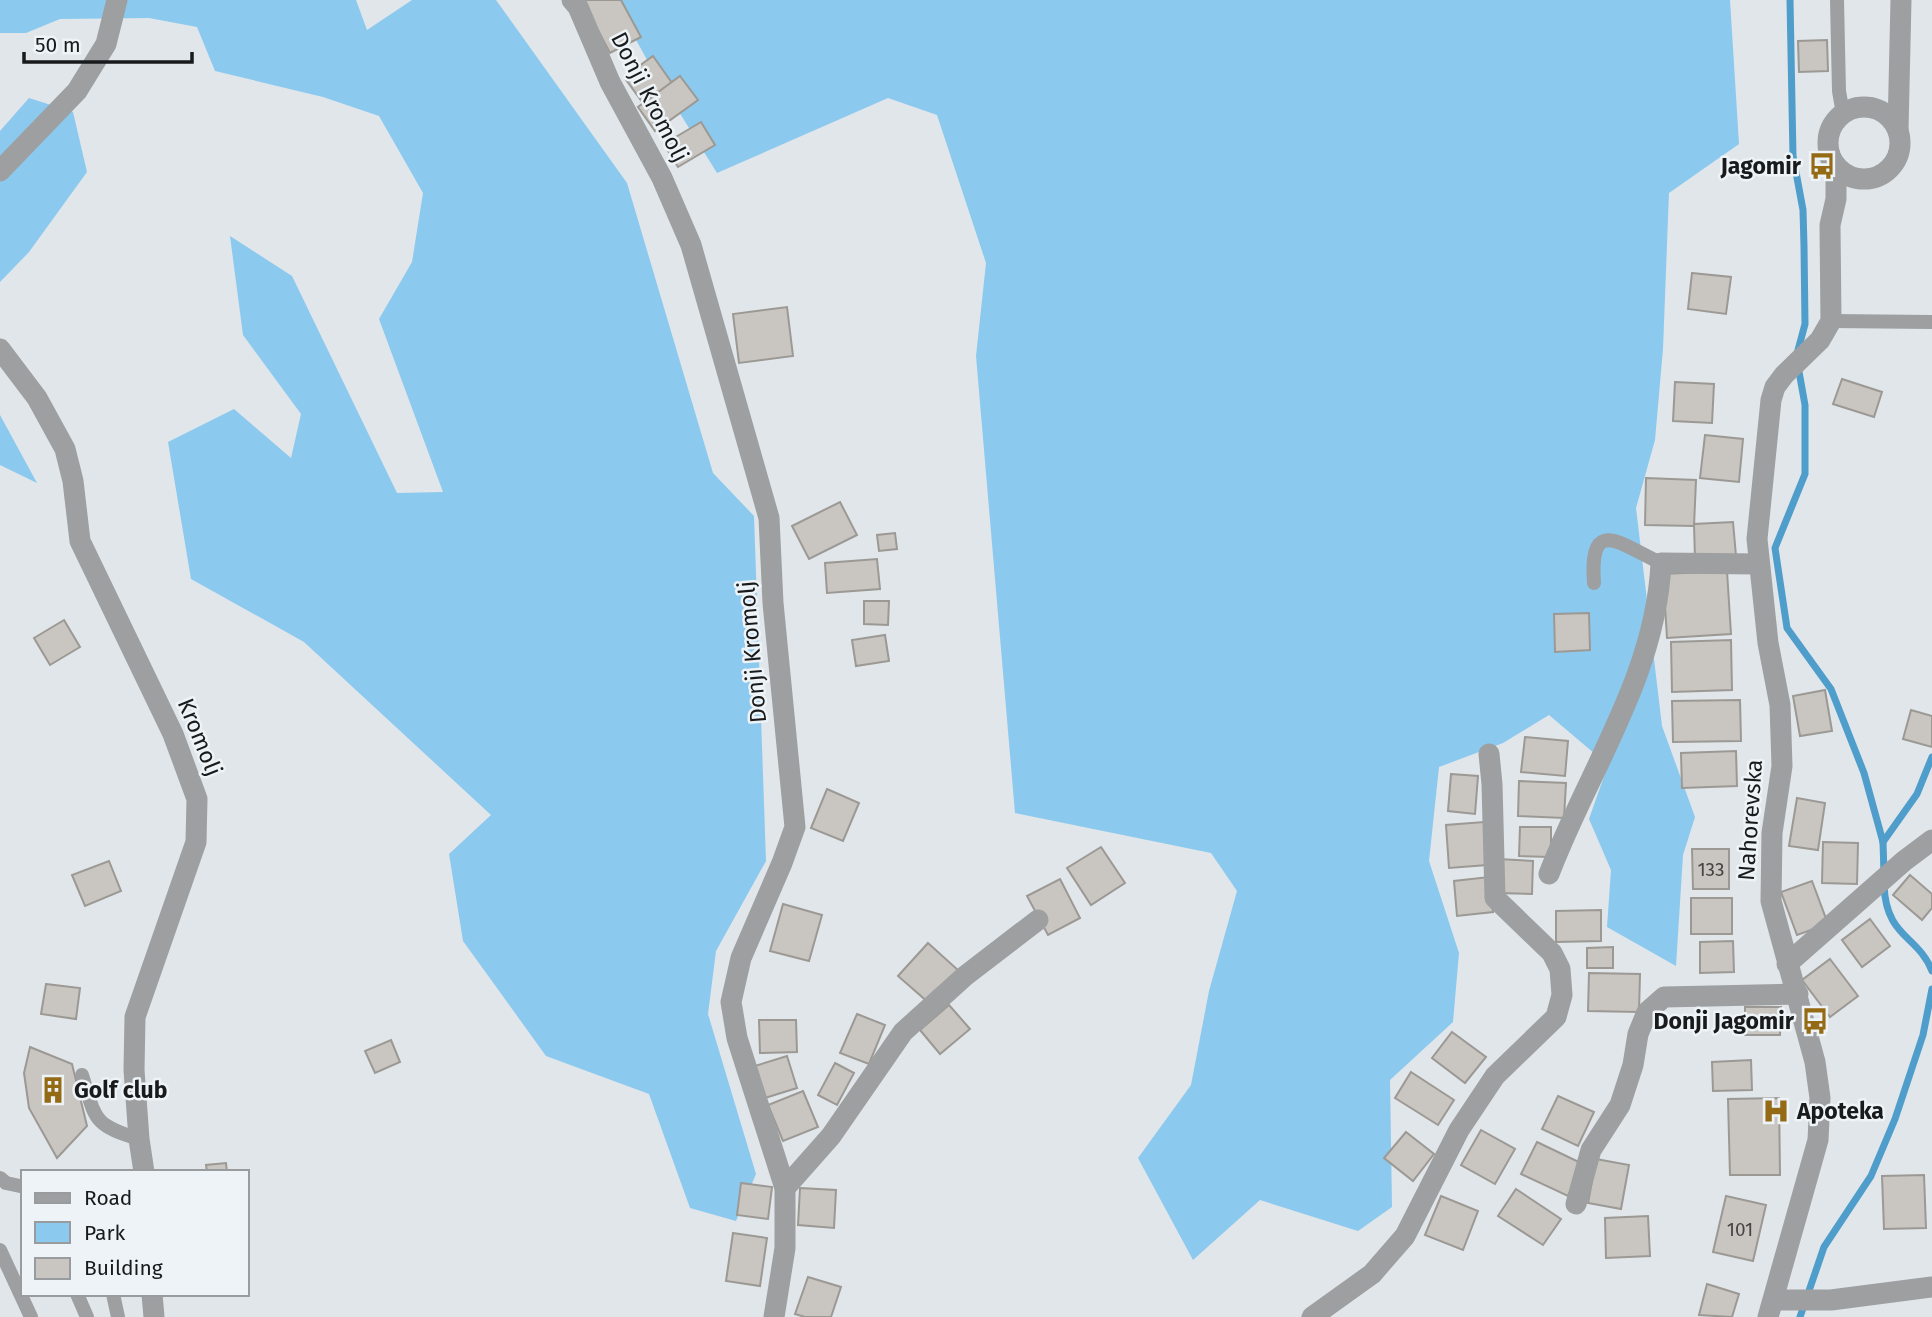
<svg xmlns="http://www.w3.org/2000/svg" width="1932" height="1317" viewBox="0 0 1932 1317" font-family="'Fira Sans',sans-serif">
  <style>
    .green { fill: #8cc9ef }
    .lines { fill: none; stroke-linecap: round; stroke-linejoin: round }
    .stream { stroke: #4f9dcb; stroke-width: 7 }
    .building { fill: #c9c6c1; stroke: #9c9994; stroke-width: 2 }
    .service { stroke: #9d9fa1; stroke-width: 14 }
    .minor { stroke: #9d9fa1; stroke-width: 21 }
    .tertiary { stroke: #9d9fa1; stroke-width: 21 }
    .labels { text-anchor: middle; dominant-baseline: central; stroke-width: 5; stroke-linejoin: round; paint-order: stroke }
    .number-label { font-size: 19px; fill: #444544 }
    .street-label { font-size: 23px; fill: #181a1b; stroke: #edf3f7 }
    .poi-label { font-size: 23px; font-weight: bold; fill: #181a1b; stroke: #edf3f7; text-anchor: end }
  </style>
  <rect width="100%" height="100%" fill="#e0e6ea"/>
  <g class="green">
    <path d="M0 0H356L367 30 412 0H496L627 183 713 473 754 516 766 861 716 951 708 1014 756 1174 736 1221 690 1208 649 1094 546 1056 463 941 449 854 491 815 304 642 191 579 168 442 234 409 291 458 301 414 243 335 230 236 292 276 397 493 443 492 379 319 412 262 423 193 379 116 323 97 215 71 197 27 149 18 60 19 26 33H0Z"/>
    <path d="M614 0H1730L1739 144 1669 193 1663 349 1655 440 1636 508 1662 726 1695 817 1683 855 1676 966 1607 927 1611 870 1589 819 1608 765 1549 715 1503 743 1439 767 1429 861 1459 953 1453 1022 1390 1080 1392 1207 1358 1231 1260 1200 1193 1260 1138 1158 1191 1085 1209 991 1237 891 1211 853 1015 813 976 356 986 263 937 115 888 98 717 173 651 67Z"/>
    <path d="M29 98 73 112 87 172 29 252 0 282V131Z"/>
    <path d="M0 415 37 483 0 465Z"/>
  </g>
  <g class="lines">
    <g class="stream">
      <path d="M1790 0 1793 156 1803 210 1804 246 1805 324 1797 354"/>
      <path d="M1798 366 1805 405V474L1775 548 1787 628 1831 689 1864 773 1883 842 1884 874"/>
      <path d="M1883 842 1917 794 1932 757"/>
      <path d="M1884 885C1886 938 1918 935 1932 971"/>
      <path d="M1800 1317 1824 1247 1871 1176 1895 1119 1923 1035 1932 989"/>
    </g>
  </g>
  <g class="building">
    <path d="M582 0H621L641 37 610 53Z"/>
    <path d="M1827 40 1828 71 1799 72 1798 41Z"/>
    <path d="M653 56 672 83 643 103 624 77Z"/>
    <path d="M680 76 698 100 655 131 638 107Z"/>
    <path d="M701 122 715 145 678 167 664 144Z"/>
    <path d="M1692 273 1731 277 1726 314 1688 309Z"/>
    <path d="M787 307 793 356 739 363 733 314Z"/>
    <path d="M1842 379 1882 392 1874 417 1833 404Z"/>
    <path d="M1675 382 1714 384 1712 423 1673 421Z"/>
    <path d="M1705 435 1743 439 1739 482 1700 478Z"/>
    <path d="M1646 478 1696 480 1694 526 1645 525Z"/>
    <path d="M840 502 857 535 809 559 792 526Z"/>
    <path d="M1733 522 1736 556 1695 559 1694 524Z"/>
    <path d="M895 533 897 549 879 551 877 535Z"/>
    <path d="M877 559 880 589 827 593 825 563Z"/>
    <path d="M1727 571 1731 634 1667 638 1663 574Z"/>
    <path d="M864 601H889L888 625 864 624Z"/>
    <path d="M1589 613 1590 650 1555 652 1554 614Z"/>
    <path d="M64 620 80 647 50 665 34 638Z"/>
    <path d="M885 635 889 661 856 666 852 640Z"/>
    <path d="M1731 640 1732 690 1672 692 1671 642Z"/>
    <path d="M1825 690 1832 731 1800 736 1793 696Z"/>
    <path d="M1740 700 1741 741 1673 742 1672 701Z"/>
    <path d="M1911 710 1932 716V747L1903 739Z"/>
    <path d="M1525 737 1568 741 1565 776 1521 772Z"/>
    <path d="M1736 751 1737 786 1682 788 1681 753Z"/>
    <path d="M1451 774 1478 776 1475 814 1448 811Z"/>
    <path d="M1519 781 1566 783 1564 818 1518 816Z"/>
    <path d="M827 789 859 803 843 841 811 828Z"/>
    <path d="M1797 798 1825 803 1818 850 1789 846Z"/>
    <path d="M1484 822 1487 865 1449 868 1446 825Z"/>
    <path d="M1520 827H1551V857L1519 856Z"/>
    <path d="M1823 842 1858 843 1857 884 1822 883Z"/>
    <path d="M1101 847 1125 883 1091 905 1067 868Z"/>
    <path d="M1692 849H1729V889H1693Z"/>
    <path d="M1498 859 1533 861 1532 894 1497 893Z"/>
    <path d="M109 861 121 891 85 906 72 875Z"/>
    <path d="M1910 875 1932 894V908L1922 920 1893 895Z"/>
    <path d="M1489 877 1493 912 1457 916 1454 881Z"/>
    <path d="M1060 879 1080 918 1048 935 1027 896Z"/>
    <path d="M1812 881 1828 924 1797 935 1781 892Z"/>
    <rect x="1691" y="898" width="41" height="36"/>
    <path d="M783 904 822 915 809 961 770 951Z"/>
    <path d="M1601 910V941L1556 942V911Z"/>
    <path d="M1870 919 1890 946 1862 967 1842 940Z"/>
    <path d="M1733 941 1734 972 1700 973V942Z"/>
    <path d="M928 943 959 971 929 1003 898 976Z"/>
    <path d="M1613 947V968H1587V948Z"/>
    <path d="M1830 959 1858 996 1830 1017 1802 980Z"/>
    <path d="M1589 973 1640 974 1639 1012 1588 1011Z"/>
    <path d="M46 984 80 988 76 1019 41 1014Z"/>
    <path d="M949 1005 970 1029 940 1054 920 1030Z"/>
    <path d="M1745 1007H1781L1780 1035H1745Z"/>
    <path d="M857 1014 885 1025 869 1064 840 1053Z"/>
    <path d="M759 1020H796L797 1052 760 1053Z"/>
    <path d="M1452 1032 1486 1057 1465 1083 1432 1058Z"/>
    <path d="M391 1040 400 1062 375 1073 365 1051Z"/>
    <path d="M30 1047 72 1064 87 1126 57 1158 29 1108 24 1073Z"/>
    <path d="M787 1056 797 1088 765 1098 755 1066Z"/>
    <path d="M1751 1060 1752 1090 1713 1091 1712 1062Z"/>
    <path d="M835 1063 854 1073 837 1105 818 1095Z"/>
    <path d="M1411 1072 1454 1100 1438 1125 1395 1098Z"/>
    <path d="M803 1091 818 1127 783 1141 768 1105Z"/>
    <path d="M1558 1096 1594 1112 1578 1146 1542 1129Z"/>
    <path d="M1779 1098 1780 1175H1730L1728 1099Z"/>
    <path d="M1481 1130 1515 1149 1495 1184 1461 1165Z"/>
    <path d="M1406 1132 1434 1154 1413 1181 1384 1158Z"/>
    <path d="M1537 1142 1583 1164 1568 1196 1521 1174Z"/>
    <path d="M1596 1159 1629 1165 1621 1209 1588 1203Z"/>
    <path d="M226 1163 227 1172H207L206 1165Z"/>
    <path d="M1924 1175 1926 1228 1884 1229 1882 1176Z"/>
    <path d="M741 1183 772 1187 768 1219 737 1215Z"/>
    <path d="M800 1188 836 1190 834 1228 798 1225Z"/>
    <path d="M1516 1189 1561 1219 1543 1245 1498 1216Z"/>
    <path d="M1441 1196 1478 1211 1463 1250 1425 1235Z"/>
    <path d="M1726 1196 1766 1205 1753 1261 1713 1252Z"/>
    <path d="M1648 1216 1650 1256 1606 1258 1605 1218Z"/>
    <path d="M733 1233 767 1238 760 1286 726 1281Z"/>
    <path d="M808 1277 841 1287 831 1317H805L795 1314Z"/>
    <path d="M1707 1284 1739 1294 1732 1317 1699 1315Z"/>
  </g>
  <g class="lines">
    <g class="service">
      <path d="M1837 0 1839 91 1843 114"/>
      <path d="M1831 321 1932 322"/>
      <path d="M1594 583C1589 514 1621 545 1661 563"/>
      <path d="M82 1075C96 1119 92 1125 139 1139"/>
      <path d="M0 1178 6 1183 20 1186"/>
      <path d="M0 1250 31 1317"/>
      <path d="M77 1294 87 1317"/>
      <path d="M113 1294 118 1317"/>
    </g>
    <g class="minor">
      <path d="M572 0 578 7 610 82 662 178 691 245 769 518 773 603 795 827 782 863 741 958 731 1002 737 1038 785 1188V1248L774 1317"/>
      <path d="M0 171 77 91 106 44 117 0"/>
      <path d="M0 349 37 398 65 449 73 481 80 541 173 734 197 799 196 842 135 1017 134 1070 139 1139 144 1172"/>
      <path d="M1549 874C1588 771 1656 676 1661 563L1759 564"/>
      <path d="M1787 964 1904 861 1932 840"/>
      <path d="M785 1188 831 1136 903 1032 965 976 1038 920"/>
      <path d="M1576 1204 1591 1150 1620 1105 1633 1065 1638 1034 1647 1012 1664 997 1798 994"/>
      <path d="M152 1294 154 1317"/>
      <path d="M1774 1300H1831L1932 1287"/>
      <path d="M1312 1317 1372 1274 1405 1236 1459 1130 1495 1076 1556 1017 1562 995 1560 969 1552 953 1495 898 1492 784 1489 754"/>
    </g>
    <g class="tertiary">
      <circle cx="1864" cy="143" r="36"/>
      <path d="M1898 130 1901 0"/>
      <path d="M1768 1317 1818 1140 1820 1098 1815 1062 1771 901 1772 833 1782 766 1780 705 1768 643 1757 539 1771 400 1775 387 1784 375 1820 340 1831 321 1830 225 1836 199V180L1830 156"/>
    </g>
  </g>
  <defs>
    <symbol id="bus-bare" viewBox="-9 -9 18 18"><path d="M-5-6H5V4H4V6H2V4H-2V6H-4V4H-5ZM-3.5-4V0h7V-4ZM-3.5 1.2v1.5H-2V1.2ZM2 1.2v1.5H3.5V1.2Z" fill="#946a14" stroke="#edf3f7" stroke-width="2.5" paint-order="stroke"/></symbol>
    <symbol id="building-bare" viewBox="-9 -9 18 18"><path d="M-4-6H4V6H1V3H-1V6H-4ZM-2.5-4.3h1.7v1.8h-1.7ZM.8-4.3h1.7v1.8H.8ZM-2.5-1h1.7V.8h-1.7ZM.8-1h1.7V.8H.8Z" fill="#946a14" stroke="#edf3f7" stroke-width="2.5" paint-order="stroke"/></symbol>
    <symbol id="hospital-bare" viewBox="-9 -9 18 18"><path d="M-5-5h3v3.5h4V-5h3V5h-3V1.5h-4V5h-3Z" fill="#946a14" stroke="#edf3f7" stroke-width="2.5" paint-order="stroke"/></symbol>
  </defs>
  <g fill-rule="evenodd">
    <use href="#bus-bare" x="1803" y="147" width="38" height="38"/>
    <use href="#bus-bare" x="1796" y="1002" width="38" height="38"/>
    <use href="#building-bare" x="34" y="1071" width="38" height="38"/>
    <use href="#hospital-bare" x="1757" y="1092" width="38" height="38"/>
  </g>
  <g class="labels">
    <g class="number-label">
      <text x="1711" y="869">133</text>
      <text x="1740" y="1229">101</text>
    </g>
    <g class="street-label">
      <text transform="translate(650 97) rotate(63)">Donji Kromolj</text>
      <text transform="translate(752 652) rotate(-95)">Donji Kromolj</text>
      <text transform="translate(200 737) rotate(68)">Kromolj</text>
      <text transform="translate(1750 820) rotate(-86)">Nahorevska</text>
    </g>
    <g class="poi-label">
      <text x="1801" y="166">Jagomir</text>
      <text x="1794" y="1021">Donji Jagomir</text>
      <text x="74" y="1090" text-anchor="start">Golf club</text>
      <text x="1797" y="1111" text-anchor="start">Apoteka</text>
    </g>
  </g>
  <rect x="21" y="1170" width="228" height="126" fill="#edf3f7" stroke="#989c9f" stroke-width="2"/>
  <rect x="35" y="1193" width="35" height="10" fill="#9d9fa1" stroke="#989c9f" stroke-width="2"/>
  <text x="84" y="1205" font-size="21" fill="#181a1b">Road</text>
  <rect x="35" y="1222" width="35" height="21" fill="#8cc9ef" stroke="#989c9f" stroke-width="2"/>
  <text x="84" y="1240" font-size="21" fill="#181a1b">Park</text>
  <rect x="35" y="1258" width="35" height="21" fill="#c9c6c1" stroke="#989c9f" stroke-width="2"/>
  <text x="84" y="1275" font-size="21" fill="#181a1b">Building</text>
  <path d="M24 52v10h168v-10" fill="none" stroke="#181a1b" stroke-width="3.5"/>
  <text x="35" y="52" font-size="21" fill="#181a1b" stroke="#edf3f7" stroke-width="5" paint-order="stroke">50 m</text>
</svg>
